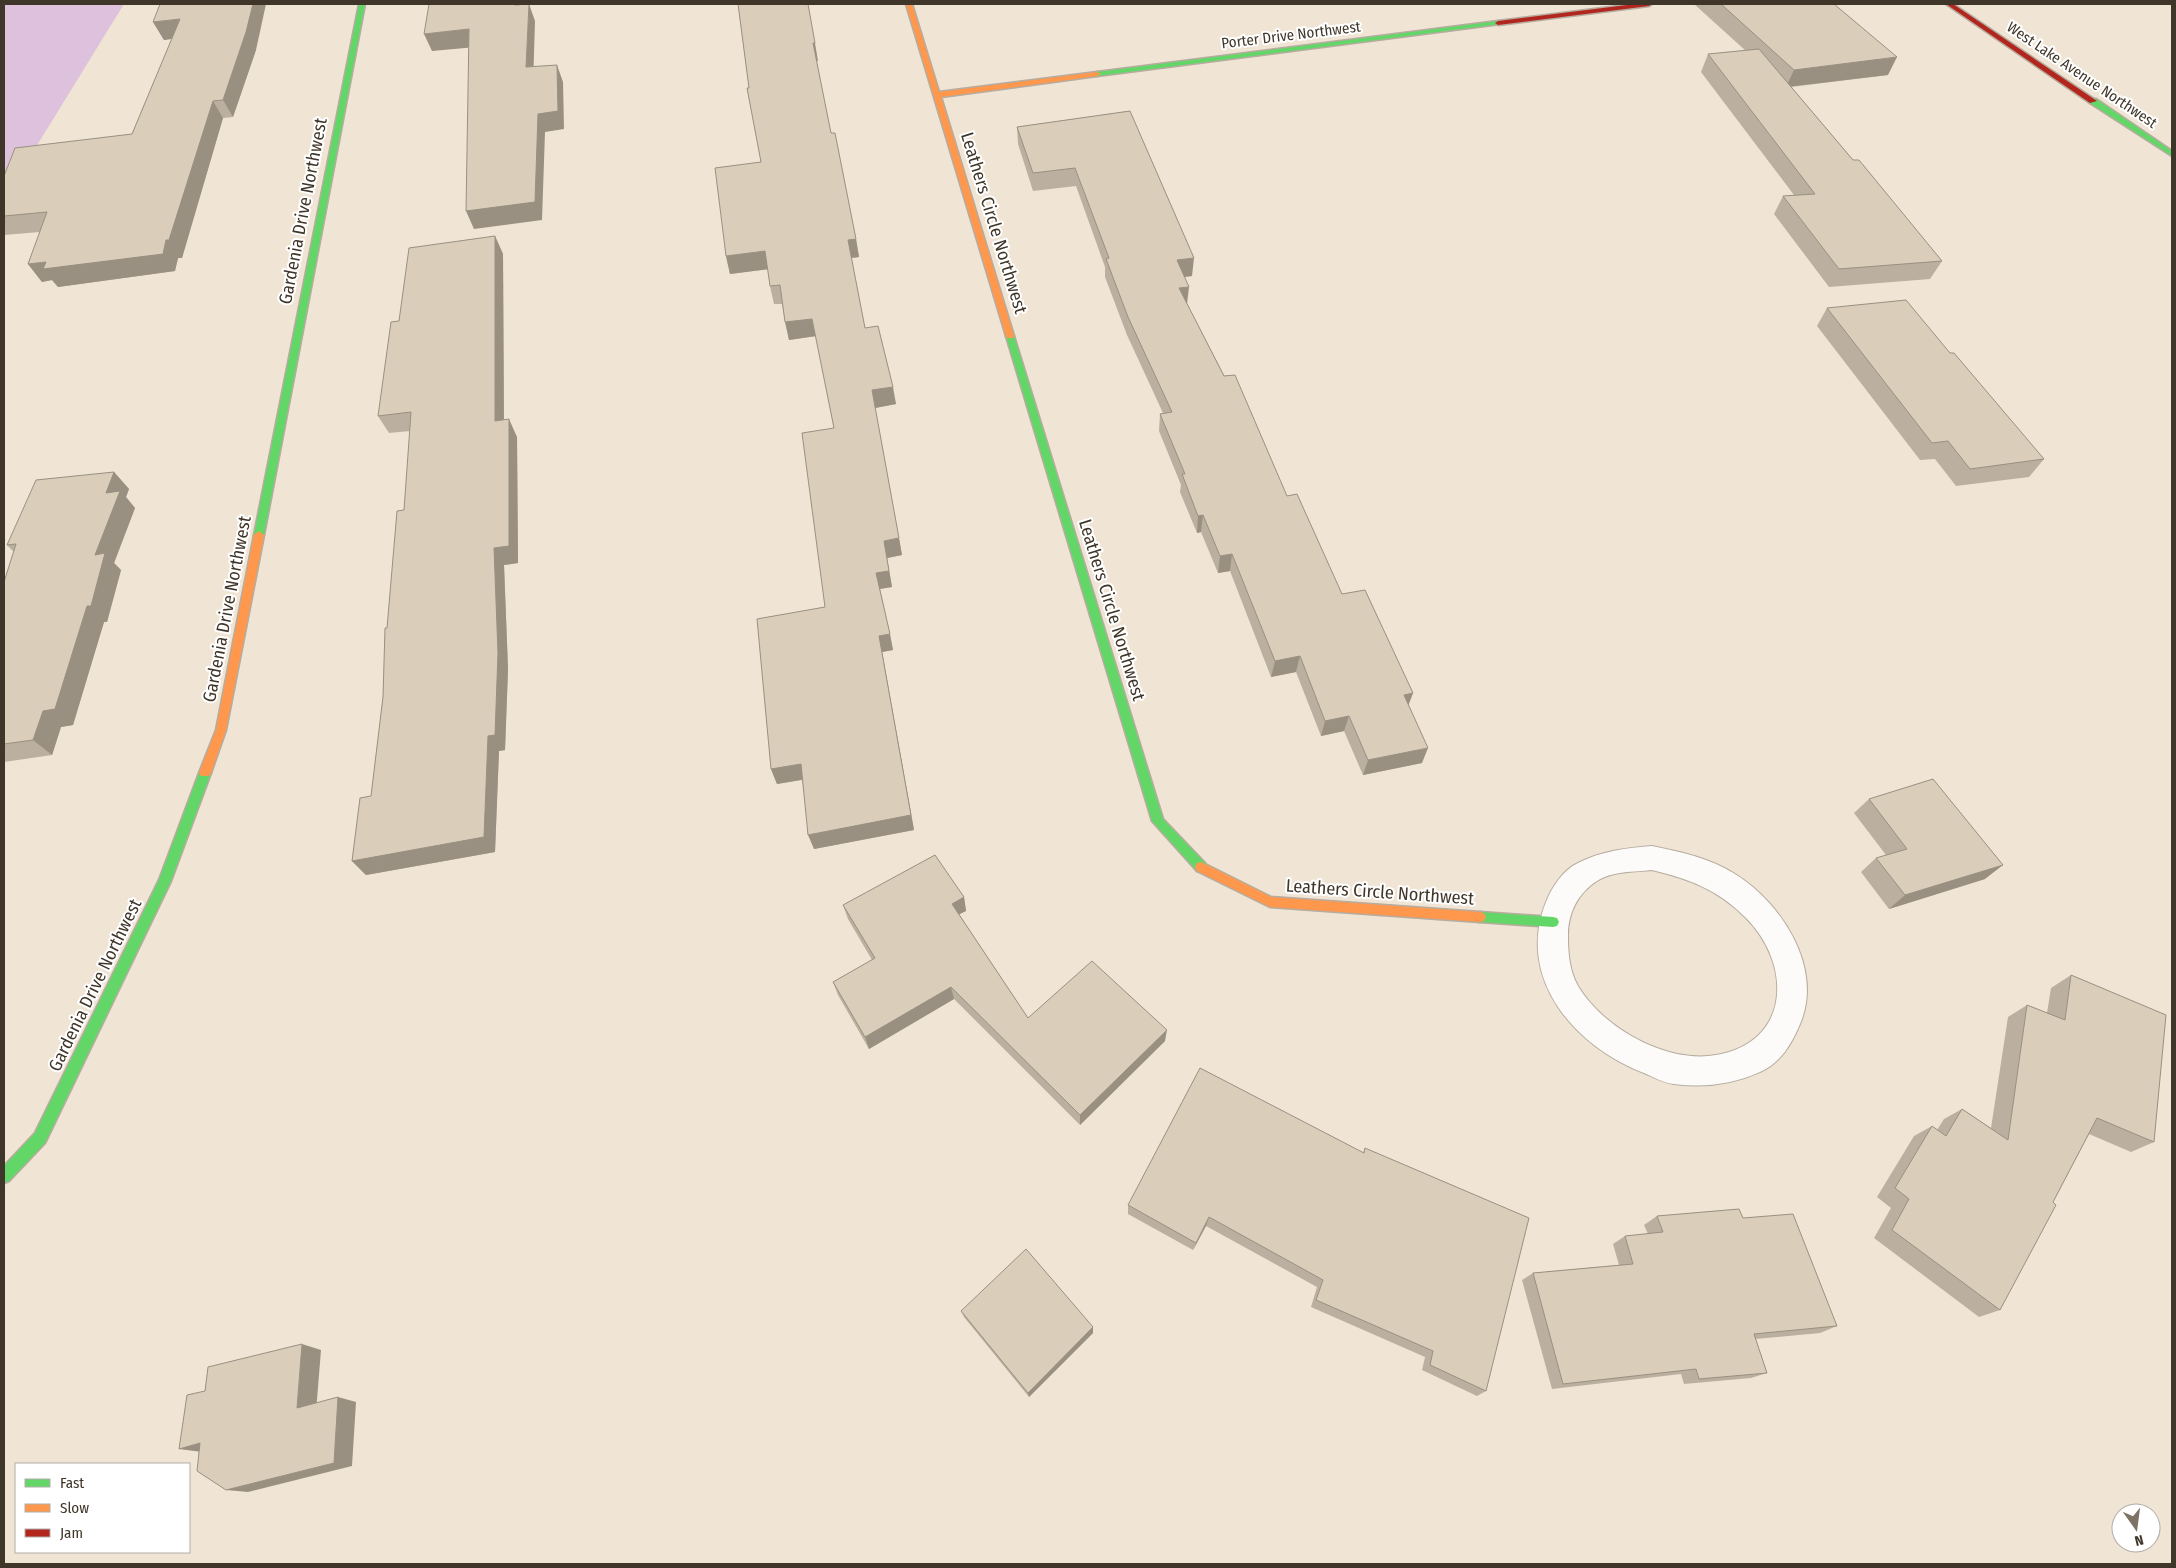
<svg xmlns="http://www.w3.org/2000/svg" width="2176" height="1568" viewBox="0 0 2176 1568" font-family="'Fira Sans Condensed',sans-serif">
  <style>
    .forest { fill: #dec1dc }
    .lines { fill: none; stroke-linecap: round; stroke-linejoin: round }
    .street-casing { stroke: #b6ac9f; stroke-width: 2 }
    .fast-casing { stroke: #b6ac9f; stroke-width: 3 }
    .slow-casing { stroke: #b6ac9f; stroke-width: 3 }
    .jam-casing { stroke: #b6ac9f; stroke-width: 3 }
    .street { fill: #fdfbf9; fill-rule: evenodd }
    .fast { fill: #63d668; fill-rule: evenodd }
    .slow { fill: #ff974d; fill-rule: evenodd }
    .jam { fill: #b3261e; fill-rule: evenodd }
    .wall { fill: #bbb09f }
    .shaded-wall { fill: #999082 }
    .building { fill: #dacdb9; stroke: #999082 }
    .labels { text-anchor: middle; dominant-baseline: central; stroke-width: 4; stroke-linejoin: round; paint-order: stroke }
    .far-street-label { font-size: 15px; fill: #3f3528; stroke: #fff }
    .street-label { font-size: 18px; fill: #3f3528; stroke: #fff }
  </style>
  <rect width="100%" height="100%" fill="#f0e5d5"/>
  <path class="forest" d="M4 4H124L4 199Z"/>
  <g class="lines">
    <defs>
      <path id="street" d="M1652 846C1681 852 1710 858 1735 874 1782 903 1824 969 1800 1024 1792 1043 1781 1063 1760 1072 1733 1084 1704 1088 1674 1084 1664 1083 1653 1077 1644 1073 1576 1047 1515 979 1546 902 1552 887 1563 870 1578 863 1601 851 1627 848 1652 846ZM1652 870C1689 879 1717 889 1745 917 1792 963 1792 1042 1716 1055 1667 1064 1603 1028 1578 986 1569 970 1568 952 1568 935 1568 913 1578 893 1597 881 1612 871 1634 872 1652 870Z"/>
      <g id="fast">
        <path d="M359 4H365L264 535 259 539 254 535Z"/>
        <path d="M1498 21 1501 23 1500 24 1097 76 1093 74 1097 72Z"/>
        <path d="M2090 99H2096L2172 151V156L2090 103Z"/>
        <path d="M1010 333 1014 336 1163 819 1205 863 1207 867 1205 871 1201 872 1197 871 1152 821 1006 336Z"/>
        <path d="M205 768 209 770 211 773 171 881 45 1143 9 1181 4 1183V1166L35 1133 159 880 199 773 201 770Z"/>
        <path d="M1480 912 1553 917 1557 918 1559 922 1557 926 1553 927 1480 922 1476 921 1474 917 1476 913Z"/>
      </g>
      <g id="slow">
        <path d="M906 4H912L939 92 1097 72 1101 74 1097 76 941 97 1014 336 1013 338H1007L1006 336Z"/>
        <path d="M259 531 264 535 226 730 211 773 209 776H201L199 773 216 730 254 535Z"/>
        <path d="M1201 862 1271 897 1480 912 1484 913 1486 917 1484 921 1480 922 1270 907 1197 871 1195 867 1197 863Z"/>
      </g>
      <g id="jam">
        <path d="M1635 4H1652L1649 6 1498 25 1495 23 1498 21Z"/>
        <path d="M1946 4H1953L2097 101 2090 103Z"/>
      </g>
    </defs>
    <use href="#street" class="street-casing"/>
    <use href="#fast" class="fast-casing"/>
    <use href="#slow" class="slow-casing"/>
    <use href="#jam" class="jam-casing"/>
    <use href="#street" class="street"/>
    <use href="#fast" class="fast"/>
    <use href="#slow" class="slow"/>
    <use href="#jam" class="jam"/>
  </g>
  <g class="wall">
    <path d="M738 4 818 61H816L831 133 856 239 859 257 851 258 865 328 896 404 875 408 902 555 887 558 892 587 880 589 893 650 882 652 914 830 814 849 802 780 777 784 771 769 825 607 834 428 816 336 789 340 782 304H774L770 286 768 269 730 274 726 256 761 162 749 88Z"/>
    <path d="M1694 4H1834L1888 75 1791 87 1853 160 1942 261 1930 279 1829 287 1774 214 1783 196 1794 195 1701 72 1708 54 1746 51Z"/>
    <path d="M153 22 256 50 233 117 223 118 182 258H178L175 271 58 287 52 280 42 282 28 264 40 232 4 235V176L132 134 172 39 164 40Z"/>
    <path d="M1130 111 1192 276 1184 277 1187 304 1287 496 1342 594 1413 693 1408 705 1422 763 1363 775 1344 731 1321 736 1296 672 1271 677 1230 571 1218 573 1201 532 1197 533 1180 492 1181 485 1159 431 1160 414 1163 413 1127 335 1105 277V267L1076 186 1033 191 1018 144 1017 127Z"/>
    <path d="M495 236 503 254 504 420 517 437 518 563 504 565 508 669 505 750 499 751 495 852 366 875 352 861 371 796 383 697 387 628 404 510 410 431 389 433 378 416 399 321Z"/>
    <path d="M1827 308 1950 353 2044 459 2029 477 1956 486 1935 459 1920 460 1817 326Z"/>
    <path d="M114 472 129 489 126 497 135 508 114 563 121 570 107 622H104L73 725 61 727 52 755 4 762V582L14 552 7 545Z"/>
    <path d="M1869 799 1985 879 1889 909 1861 872 1876 858 1886 855 1854 813Z"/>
    <path d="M964 897 966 911 959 914 1028 1018 1165 1041 1080 1125 954 999 869 1049 838 995 833 982 872 960 848 919 843 905Z"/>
    <path d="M2071 975 2154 1142 2131 1152 2089 1134 2053 1202 2000 1310 1979 1317 1874 1238 1891 1208 1877 1197 1914 1136 1932 1126 1937 1130 1944 1119 1962 1109 1991 1128 2008 1017 2027 1005 2047 1013 2051 988Z"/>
    <path d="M1365 1148 1486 1391 1477 1396 1422 1370 1425 1357 1311 1307 1317 1287 1206 1226 1193 1250 1128 1214V1205L1363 1153Z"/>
    <path d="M1657 1216 1743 1218 1837 1326 1820 1333 1755 1339 1767 1373 1751 1378 1684 1384 1681 1374 1552 1389 1522 1280 1533 1273 1619 1265 1613 1244 1625 1236 1648 1234 1644 1225Z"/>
    <path d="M961 1311 1093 1327V1333L1029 1397 964 1317Z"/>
  </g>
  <g class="shaded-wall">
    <path d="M253 4H266L256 50 233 117 223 100Z"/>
    <path d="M529 4 535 21 533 85 526 67Z"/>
    <path d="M180 19 190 36 164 40 153 22Z"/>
    <path d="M469 29 476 47 432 51 424 34Z"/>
    <path d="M813 43H815L818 61H816Z"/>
    <path d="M1897 57 1888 75 1786 87 1794 70Z"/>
    <path d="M557 65 563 82 564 129 545 132 542 220 474 229 466 211 538 114Z"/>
    <path d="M213 101 223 118 182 258H178L175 271 58 287 52 280 42 282 28 264 46 262 166 240Z"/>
    <path d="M495 236 503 254 504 439 495 421Z"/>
    <path d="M856 239 859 257 851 258 848 240Z"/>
    <path d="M765 251 770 269 730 274 726 256Z"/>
    <path d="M1194 258 1192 276 1176 278 1177 260Z"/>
    <path d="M1189 287 1187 304 1179 288Z"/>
    <path d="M812 319 816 336 789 340 785 322Z"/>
    <path d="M893 387 896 404 875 408 872 390Z"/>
    <path d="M509 419 517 437 518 563 504 565 508 669 505 750 499 751 495 852 366 875 352 861 494 548Z"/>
    <path d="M114 472 129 489 126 497 135 508 114 563 121 570 107 622H104L73 725 61 727 52 755 33 740 95 555 106 493Z"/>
    <path d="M1203 515 1201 532 1197 533 1198 516Z"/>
    <path d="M899 538 902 555 887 558 892 587 879 589 876 573 884 541Z"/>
    <path d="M1232 554 1230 571 1218 573 1220 556Z"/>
    <path d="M890 634 893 650 882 652 914 830 814 849 808 835 879 636Z"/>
    <path d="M1300 656 1296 672 1271 677 1275 661Z"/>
    <path d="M1413 693 1407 709 1404 695Z"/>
    <path d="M1349 716 1344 731 1321 736 1325 721Z"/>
    <path d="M1428 748 1422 763 1363 775 1368 760Z"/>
    <path d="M801 764 806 779 777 784 771 769Z"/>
    <path d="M2003 865 1985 879 1889 909 1905 895Z"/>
    <path d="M964 897 966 911 954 917 952 904Z"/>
    <path d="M951 987 954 999 869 1049 865 1037Z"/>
    <path d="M1167 1030 1165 1041 1080 1125V1115Z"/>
    <path d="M1209 1217 1206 1226 1193 1250 1196 1243Z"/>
    <path d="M1093 1327V1333L1029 1397 1028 1393Z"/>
    <path d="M302 1344 321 1350 316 1412 297 1408Z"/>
    <path d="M338 1397 356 1402 352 1466 248 1492 226 1490Z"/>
    <path d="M200 1443 202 1452 179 1449Z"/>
  </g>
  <g class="building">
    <path d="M160 4H253L246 32 223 100 213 101 169 240H166L163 254 43 269 46 262 28 264 47 212 4 216V176L15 148 132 134 180 19 153 22Z"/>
    <path d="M429 4H515V5L529 4 526 67 557 65 558 111 538 114 535 202 466 211 469 29 424 34Z"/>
    <path d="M738 4H808L815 43H813L831 133H835L856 239 848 240 865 328 878 326 893 387 872 390 899 538 884 541 889 571 876 573 890 634 879 636 911 815 808 835 801 764 771 769 757 619 825 607 802 433 834 428 812 319 785 322 780 285 770 286 765 251 726 256 715 168 761 162 747 88H749Z"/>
    <path d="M1721 4H1834L1897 57 1794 70Z"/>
    <path d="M1759 49 1853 160H1859L1942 261 1839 269 1783 196 1815 194 1708 54Z"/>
    <path d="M1130 111 1194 258 1177 260 1189 287 1179 288 1224 376 1235 375 1287 496 1297 494 1342 594 1365 590 1413 693 1404 695 1428 748 1368 760 1349 716 1325 721 1300 656 1275 661 1232 554 1220 556 1203 515 1198 516 1182 474H1185L1160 414 1172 412 1128 317 1106 259 1109 258 1075 168 1033 173 1017 127Z"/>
    <path d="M495 236V421L509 419V546L494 548 498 653 495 735 488 736 484 837 352 861 360 798 371 796 383 697 385 628H387L397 511 404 510 411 412 378 416 391 322 399 321 409 248Z"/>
    <path d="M1906 300 1950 353H1954L2044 459 1970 469 1948 441 1932 443 1827 308Z"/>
    <path d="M114 472 106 493 120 491 95 555 105 553 91 606H87L55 709 43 711 33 740 4 744V582L16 544 7 545 36 480Z"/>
    <path d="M1933 779 2003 865 1905 895 1876 858 1907 849 1869 799Z"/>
    <path d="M935 855 964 897 952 904 1028 1018 1092 961 1167 1030 1080 1115 951 987 865 1037 833 982 875 958 843 905Z"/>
    <path d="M2071 975 2166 1015 2154 1142 2097 1118 2053 1202 2056 1205 2000 1310 1892 1230 1909 1199 1895 1188 1932 1126 1946 1136 1962 1109 2008 1140 2027 1005 2065 1020Z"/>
    <path d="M1200 1068 1364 1153 1365 1148 1529 1218 1486 1391 1430 1365 1433 1351 1316 1300 1323 1280 1209 1217 1196 1243 1128 1205Z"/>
    <path d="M1739 1209 1743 1218 1793 1214 1837 1326 1754 1334 1767 1373 1699 1379 1696 1369 1563 1384 1533 1273 1633 1264 1625 1236 1663 1232 1657 1216Z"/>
    <path d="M1026 1249 1093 1327 1028 1393 961 1311Z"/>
    <path d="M302 1344 297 1408 338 1397 334 1463 226 1490 197 1471 200 1443 179 1449 187 1395 205 1391 208 1367Z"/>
  </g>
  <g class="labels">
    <g class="far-street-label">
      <text transform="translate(1291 35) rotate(-7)">Porter Drive Northwest</text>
      <text transform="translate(2082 75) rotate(34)">West Lake Avenue Northwest</text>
    </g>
    <g class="street-label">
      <text transform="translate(303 211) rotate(-79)">Gardenia Drive Northwest</text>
      <text transform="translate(994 223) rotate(73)">Leathers Circle Northwest</text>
      <text transform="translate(227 609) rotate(-79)">Gardenia Drive Northwest</text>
      <text transform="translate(1112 610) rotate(73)">Leathers Circle Northwest</text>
      <text transform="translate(1380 892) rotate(4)">Leathers Circle Northwest</text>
      <text transform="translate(95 985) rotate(-64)">Gardenia Drive Northwest</text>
    </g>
  </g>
  <rect width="2176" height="1568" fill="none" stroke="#3f3528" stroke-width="10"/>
  <rect x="15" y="1463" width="175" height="90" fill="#ffffff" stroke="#b2aea9"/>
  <rect x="25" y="1479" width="25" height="8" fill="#63d668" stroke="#b2aea9"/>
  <text x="60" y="1488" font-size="15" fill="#3f3528">Fast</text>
  <rect x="25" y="1504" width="25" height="8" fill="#ff974d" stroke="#b2aea9"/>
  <text x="60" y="1513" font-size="15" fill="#3f3528">Slow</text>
  <rect x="25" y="1529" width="25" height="8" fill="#b3261e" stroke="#b2aea9"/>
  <text x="60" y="1538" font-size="15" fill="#3f3528">Jam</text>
  <g transform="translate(2136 1528) rotate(166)"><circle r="24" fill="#ffffff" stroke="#b2aea9"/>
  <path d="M0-4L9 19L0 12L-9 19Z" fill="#7d7365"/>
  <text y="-8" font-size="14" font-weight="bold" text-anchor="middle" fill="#3f3528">N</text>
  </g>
</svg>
